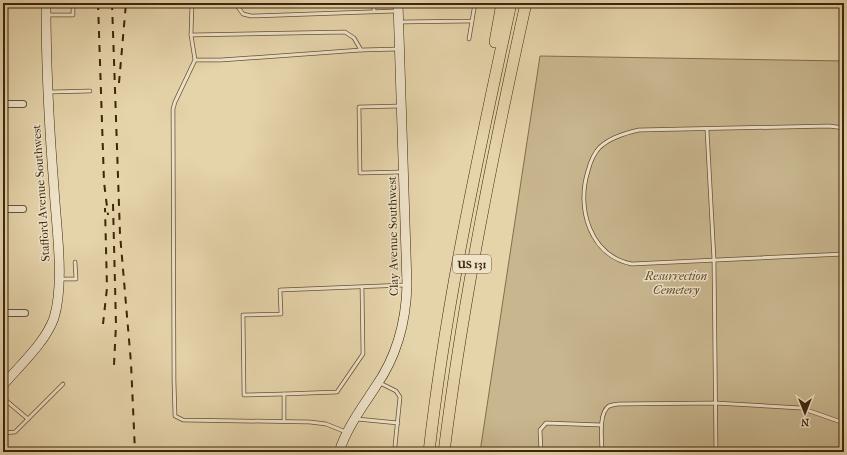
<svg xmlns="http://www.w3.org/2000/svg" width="847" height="455" viewBox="0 0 847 455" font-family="'IM FELL French Canon',serif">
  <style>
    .green { fill: #c8b68f; stroke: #826e4e }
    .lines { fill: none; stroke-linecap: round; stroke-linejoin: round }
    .lane-casing { stroke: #665134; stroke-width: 4.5 }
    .street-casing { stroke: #665134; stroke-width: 8 }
    .secondary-casing { stroke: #3c260c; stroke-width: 10 }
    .highway-casing { stroke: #3c260c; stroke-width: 12 }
    .lane { stroke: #eee2c8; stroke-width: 3 }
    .street { stroke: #eee2c8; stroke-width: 6 }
    .secondary { stroke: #eee2c8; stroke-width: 9 }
    .highway { stroke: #e5d3aa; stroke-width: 11 }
    .rail { stroke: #3c260c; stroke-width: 2; stroke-dasharray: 7 7; stroke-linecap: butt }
    .labels { text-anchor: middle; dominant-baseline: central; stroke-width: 3; stroke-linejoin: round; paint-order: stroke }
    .shield { fill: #eee2c8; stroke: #715e44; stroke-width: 1 }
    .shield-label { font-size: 11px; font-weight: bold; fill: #3c260c }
    .street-label { font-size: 12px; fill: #3c260c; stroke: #eee2c8 }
    .park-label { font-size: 12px; font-style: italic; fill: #5f4a2d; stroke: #eee2c8 }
  </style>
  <rect width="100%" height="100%" fill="#e5d3aa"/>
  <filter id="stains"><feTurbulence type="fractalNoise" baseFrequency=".005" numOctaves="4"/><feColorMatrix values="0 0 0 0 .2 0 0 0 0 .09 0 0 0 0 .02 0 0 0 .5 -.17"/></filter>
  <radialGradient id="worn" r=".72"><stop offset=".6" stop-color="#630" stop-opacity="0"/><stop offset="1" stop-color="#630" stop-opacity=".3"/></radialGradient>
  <path class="green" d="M540 56 844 61V452H480Z"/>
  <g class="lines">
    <defs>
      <g id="lane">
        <path d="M192 3 191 35 195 60H221L361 50"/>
        <path d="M235 3 243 14 251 16 396 11"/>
        <path d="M374 3V11"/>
        <path d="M48 15H73V3"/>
        <path d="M400 22 472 21 475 3"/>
        <path d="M191 35 345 32 354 38 361 50 399 49"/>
        <path d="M469 39 472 21"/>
        <path d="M195 60 175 102 173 109 174 381 175 416 183 420 310 422 326 424 346 432"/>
        <path d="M50 92 90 91"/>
        <path d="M400 106 359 107 360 173 401 172"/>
        <path d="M844 128 829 126 639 130C625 133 611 137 600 147 594 153 590 163 588 171 576 208 590 256 632 264L844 254"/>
        <path d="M707 130 714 260 716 452"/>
        <path d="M60 279H76L75 262"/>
        <path d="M380 383 396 391 400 397 395 446"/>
        <path d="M284 394 244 395 243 315 281 314 280 290 405 285"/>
        <path d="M3 398 28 419"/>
        <path d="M357 419 398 423"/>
        <path d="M284 421V394L337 392 363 354 362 287"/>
        <path d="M3 433 15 432 63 384"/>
        <path d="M541 452 540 430 546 423 601 425"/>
        <path d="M602 452C602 441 598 413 609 406 612 405 616 404 619 404L715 403 801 408 844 423"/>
      </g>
      <g id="street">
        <path d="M3 104H23"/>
        <path d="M3 209H23"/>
        <path d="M3 313H25"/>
      </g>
      <g id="secondary">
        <path d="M3 385C20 365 45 343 54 318 65 282 56 225 54 188 49 126 46 65 46 3"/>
        <path d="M339 452C347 427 362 408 376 386 397 356 406 321 407 285L398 3"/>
      </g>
      <g id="highway">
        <path d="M495 42 502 3"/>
        <path d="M429 452C446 301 479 152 511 3"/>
        <path d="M444 452C463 301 493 152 526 3"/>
      </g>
    </defs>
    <use href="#lane" class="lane-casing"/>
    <use href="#street" class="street-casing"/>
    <use href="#secondary" class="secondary-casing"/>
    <use href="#highway" class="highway-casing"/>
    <use href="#lane" class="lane"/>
    <use href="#street" class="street"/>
    <use href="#secondary" class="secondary"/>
    <use href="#highway" class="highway"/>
    <g class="rail">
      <path d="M98 3 104 182 108 215"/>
      <path d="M112 3 120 234 131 363 135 452"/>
      <path d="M119 83 126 3"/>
      <path d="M113 204 116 325 114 365"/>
      <path d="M103 324 107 288 105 208"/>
    </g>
  </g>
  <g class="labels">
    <rect class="shield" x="453" y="255" width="38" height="18" rx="3"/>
    <g class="shield-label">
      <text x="472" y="264">US 131</text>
    </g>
    <g class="street-label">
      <text transform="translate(41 193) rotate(-94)">Stafford Avenue Southwest</text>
      <text transform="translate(393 236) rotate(-91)">Clay Avenue Southwest</text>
    </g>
    <g class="park-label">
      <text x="676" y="276">Resurrection<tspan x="676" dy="14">Cemetery</tspan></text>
    </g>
  </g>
  <rect width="847" height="455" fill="none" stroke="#e5d3aa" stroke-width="16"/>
  <rect x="4" y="4" width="839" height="447" fill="none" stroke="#3c260c" stroke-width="2"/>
  <rect x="8" y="8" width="831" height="439" fill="none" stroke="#3c260c"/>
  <g transform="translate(805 413) rotate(180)" stroke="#eee2c8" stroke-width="3" paint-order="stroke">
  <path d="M0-3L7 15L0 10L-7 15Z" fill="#3c260c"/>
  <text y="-6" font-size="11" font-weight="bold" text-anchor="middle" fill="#3c260c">N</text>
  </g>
  <rect width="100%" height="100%" filter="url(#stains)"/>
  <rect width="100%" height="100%" fill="url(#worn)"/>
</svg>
